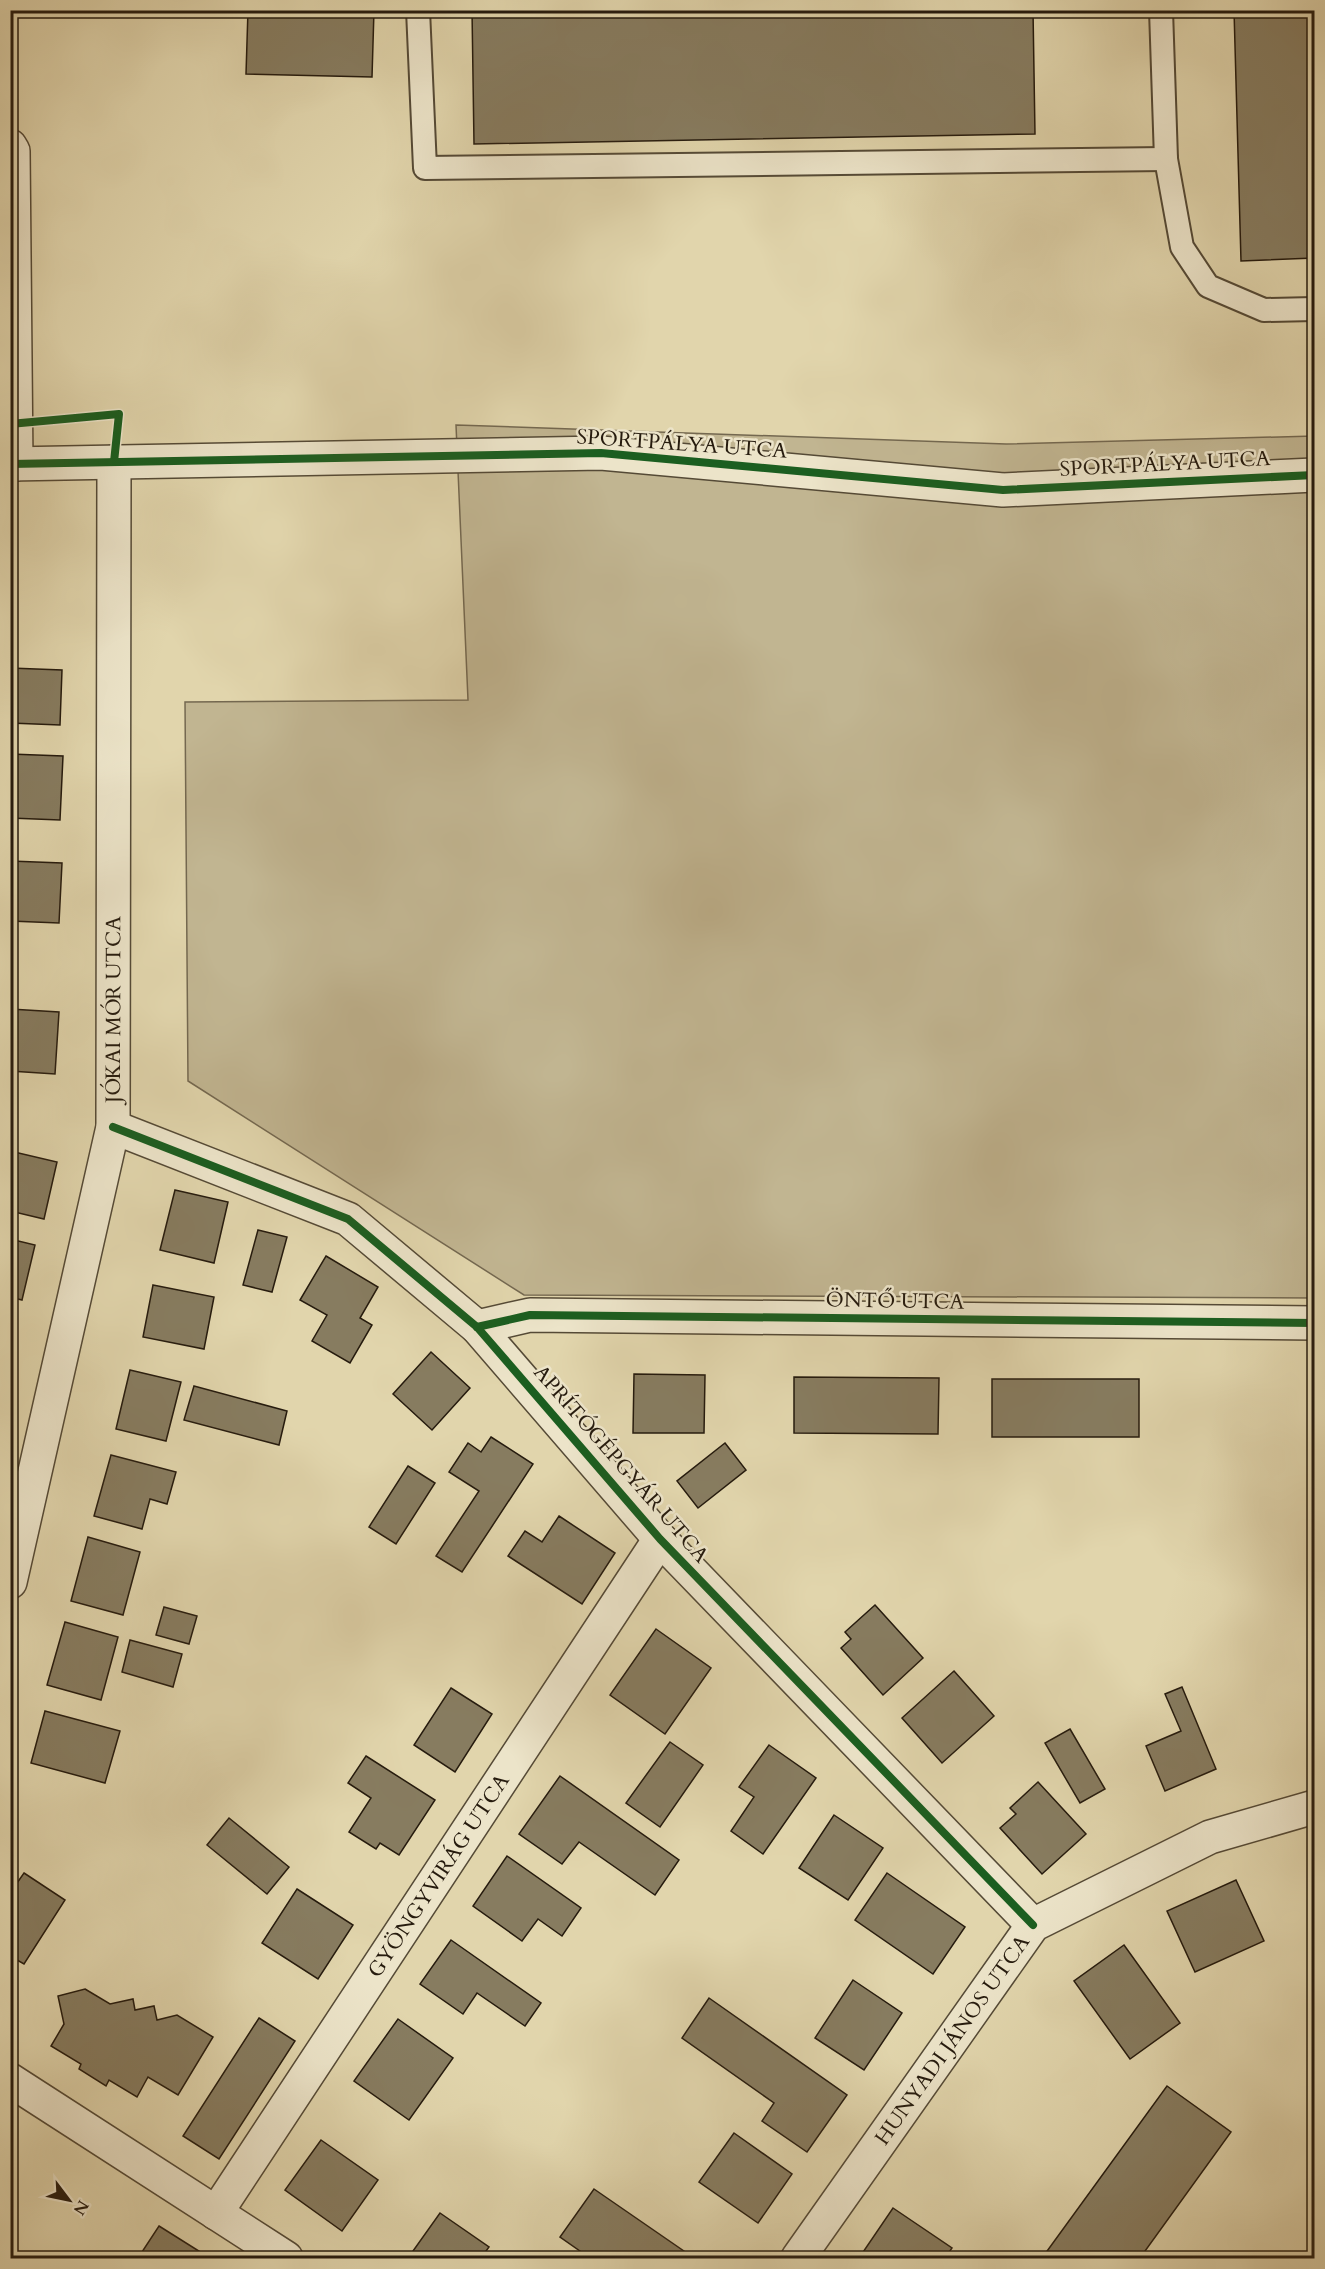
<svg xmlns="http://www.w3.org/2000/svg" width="1325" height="2269" viewBox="0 0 1325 2269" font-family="Cardo,serif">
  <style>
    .pitch { fill: #c1b591; stroke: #746850; stroke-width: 1.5 }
    .building { fill: #877c60; stroke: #261b0e; stroke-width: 1.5 }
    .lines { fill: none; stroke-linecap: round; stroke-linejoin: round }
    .lane-casing { stroke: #554a36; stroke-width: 26 }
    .street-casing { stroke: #554a36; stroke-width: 36 }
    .lane { stroke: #ece4c9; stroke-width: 22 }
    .street { stroke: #ece4c9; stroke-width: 33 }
    .cycleway-casing { stroke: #ece4c9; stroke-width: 11 }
    .cycleway { stroke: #1b5e20; stroke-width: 8 }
    .labels { text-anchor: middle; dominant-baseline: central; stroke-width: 5; stroke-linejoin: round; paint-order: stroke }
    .street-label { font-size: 21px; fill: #261b0e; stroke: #ece4c9 }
  </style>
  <rect width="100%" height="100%" fill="#e1d5ac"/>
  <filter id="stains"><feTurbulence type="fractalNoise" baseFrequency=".00333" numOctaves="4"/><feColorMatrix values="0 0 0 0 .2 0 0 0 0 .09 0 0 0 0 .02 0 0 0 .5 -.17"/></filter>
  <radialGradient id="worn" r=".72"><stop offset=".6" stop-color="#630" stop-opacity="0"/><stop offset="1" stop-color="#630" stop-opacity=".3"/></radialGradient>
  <path class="pitch" d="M456 425 1006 444 1314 436V1298L524 1295 188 1081 185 702 468 700Z"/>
  <g class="building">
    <path d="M248 10H374L372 77 246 74Z"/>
    <path d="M472 10H1033L1035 134 474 144Z"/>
    <path d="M1234 10H1314V258L1241 261Z"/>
    <path d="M10 668 62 670 60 725 10 723Z"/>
    <path d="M10 754 63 756 60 820 10 818Z"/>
    <path d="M10 861 62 863 59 923 10 921Z"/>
    <path d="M10 1009 59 1012 55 1074 10 1071Z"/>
    <path d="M10 1151 57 1162 44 1219 10 1211Z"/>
    <path d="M175 1190 228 1202 214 1263 160 1250Z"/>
    <path d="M258 1230 287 1237 272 1292 243 1285Z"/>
    <path d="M10 1239 35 1245 22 1300 10 1297Z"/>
    <path d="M326 1256 378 1287 360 1318 372 1325 350 1363 312 1341 327 1315 300 1300Z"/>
    <path d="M153 1285 214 1297 204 1349 143 1337Z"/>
    <path d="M10 1319 17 1320 10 1345Z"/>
    <path d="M431 1352 470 1388 432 1430 393 1394Z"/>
    <path d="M130 1370 181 1382 166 1441 116 1429Z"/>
    <path d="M634 1374 705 1375 704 1433H633Z"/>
    <path d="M794 1377 939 1378 938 1434 794 1433Z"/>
    <rect x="992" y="1379" width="147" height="58"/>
    <path d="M194 1386 287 1411 279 1445 184 1420Z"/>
    <path d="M491 1437 533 1464 462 1572 436 1556 479 1491 449 1472 468 1443 481 1452Z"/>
    <path d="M725 1443 746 1470 698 1508 677 1481Z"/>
    <path d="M111 1455 176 1472 167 1504 150 1499 142 1529 94 1516Z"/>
    <path d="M408 1466 435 1483 396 1544 369 1527Z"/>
    <path d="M559 1516 615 1553 582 1604 508 1556 525 1531 542 1542Z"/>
    <path d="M88 1537 140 1552 123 1615 71 1601Z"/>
    <path d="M875 1605 923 1658 883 1695 841 1648 851 1639 845 1632Z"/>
    <path d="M164 1607 197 1616 189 1644 156 1635Z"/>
    <path d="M65 1622 118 1637 101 1700 47 1685Z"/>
    <path d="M656 1629 711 1668 665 1734 610 1695Z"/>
    <path d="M130 1640 182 1654 173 1687 122 1672Z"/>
    <path d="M954 1671 994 1716 942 1763 902 1718Z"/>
    <path d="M1182 1687 1216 1769 1165 1791 1146 1746 1181 1731 1165 1694Z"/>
    <path d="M451 1688 492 1714 455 1772 414 1745Z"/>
    <path d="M45 1711 120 1731 105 1783 31 1763Z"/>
    <path d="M1070 1729 1105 1789 1080 1803 1045 1743Z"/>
    <path d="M670 1742 703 1765 660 1827 626 1803Z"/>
    <path d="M769 1745 816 1778 763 1854 731 1831 754 1797 739 1787Z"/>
    <path d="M366 1756 435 1800 399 1855 380 1843 376 1849 349 1832 371 1798 348 1783Z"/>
    <path d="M560 1776 679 1860 655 1895 579 1842 562 1864 519 1834Z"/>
    <path d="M1038 1782 1086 1834 1042 1874 1000 1828 1016 1814 1010 1808Z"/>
    <path d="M834 1815 883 1848 848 1900 799 1868Z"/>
    <path d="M229 1818 289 1867 267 1894 207 1845Z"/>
    <path d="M507 1856 581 1908 562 1936 538 1919 522 1941 473 1906Z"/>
    <path d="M24 1873 65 1900 24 1964 10 1956V1893Z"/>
    <path d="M887 1873 965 1927 933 1974 855 1920Z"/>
    <path d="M1236 1880 1264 1941 1195 1972 1167 1911Z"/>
    <path d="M297 1889 353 1925 318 1979 262 1943Z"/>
    <path d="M451 1940 541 2003 525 2026 477 1993 463 2014 420 1984Z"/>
    <path d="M1124 1945 1180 2023 1130 2059 1074 1981Z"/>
    <path d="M853 1980 902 2013 864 2070 815 2038Z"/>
    <path d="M85 1989 110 2004 133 1999 135 2010 154 2006 157 2020 177 2015 213 2037 178 2095 148 2077 137 2097 109 2080 106 2086 79 2069 81 2064 51 2046 64 2024 58 1996Z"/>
    <path d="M709 1998 847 2095 807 2152 762 2121 774 2103 682 2038Z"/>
    <path d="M259 2018 295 2041 219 2159 183 2136Z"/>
    <path d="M398 2019 453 2058 409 2120 354 2081Z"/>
    <path d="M1167 2086 1231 2132 1140 2258H1042Z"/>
    <path d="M734 2133 792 2174 758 2223 699 2182Z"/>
    <path d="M321 2140 378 2180 342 2231 285 2190Z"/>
    <path d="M594 2189 694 2258H590L560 2237Z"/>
    <path d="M893 2208 952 2248 945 2258H859Z"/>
    <path d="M440 2213 489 2247 481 2258H408Z"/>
    <path d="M159 2226 210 2258H138Z"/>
  </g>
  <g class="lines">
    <defs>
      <g id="lane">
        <path d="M418 10 425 168 1166 159"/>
        <path d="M1161 10 1166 159 1182 247 1208 286 1264 310 1314 309"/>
      </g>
      <g id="street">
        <path d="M10 146 13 151 16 464"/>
        <path d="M10 464 601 453 1003 490 1314 475"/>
        <path d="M113 1127 348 1219 477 1327 660 1539 1033 1925"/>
        <path d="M477 1327 530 1315 1314 1323"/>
        <path id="s1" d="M10 1582 113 1127 114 462"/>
        <path d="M10 2080 286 2258"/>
        <path id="s2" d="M216 2213 660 1539"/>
        <path id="s3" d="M798 2258 1033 1925 1210 1837 1314 1807"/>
      </g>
    </defs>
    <use href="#lane" class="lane-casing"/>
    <use href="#street" class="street-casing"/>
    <use href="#lane" class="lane"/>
    <use href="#street" class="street"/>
    <defs>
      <g id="cycleway">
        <path d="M10 424 119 414 114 462"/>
        <path d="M10 464 601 453 1003 490 1314 475"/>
        <path d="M113 1127 348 1219 477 1327 660 1539 1033 1925"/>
        <path d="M477 1327 530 1315 1314 1323"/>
      </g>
    </defs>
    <use href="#cycleway" class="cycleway-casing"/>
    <use href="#cycleway" class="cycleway"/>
  </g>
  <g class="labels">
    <g class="street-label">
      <text transform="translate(682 444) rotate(4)">SPORTPÁLYA UTCA</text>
      <text transform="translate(1165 464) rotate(-3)">SPORTPÁLYA UTCA</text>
      <text stroke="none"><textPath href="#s1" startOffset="584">JÓKAI MÓR UTCA</textPath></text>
      <text transform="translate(895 1301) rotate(1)">ÖNTŐ UTCA</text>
      <text transform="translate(621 1464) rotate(49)">APRÍTÓGÉPGYÁR UTCA</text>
      <text stroke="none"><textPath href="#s2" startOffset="404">GYÖNGYVIRÁG UTCA</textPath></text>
      <text stroke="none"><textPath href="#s3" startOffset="267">HUNYADI JÁNOS UTCA</textPath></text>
    </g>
  </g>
  <rect width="1325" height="2269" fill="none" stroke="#e1d5ac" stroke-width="36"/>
  <rect x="12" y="12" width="1301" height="2245" fill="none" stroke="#261b0e" stroke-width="3"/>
  <rect x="18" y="18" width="1289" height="2233" fill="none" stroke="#261b0e" stroke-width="1.5"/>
  <g transform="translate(69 2200) rotate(122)" stroke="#ece4c9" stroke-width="4.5" paint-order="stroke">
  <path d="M0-4.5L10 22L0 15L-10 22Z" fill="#261b0e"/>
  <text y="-9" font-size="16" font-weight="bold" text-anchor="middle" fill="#261b0e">N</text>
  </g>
  <rect width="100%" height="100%" filter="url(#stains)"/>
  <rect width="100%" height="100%" fill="url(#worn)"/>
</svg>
